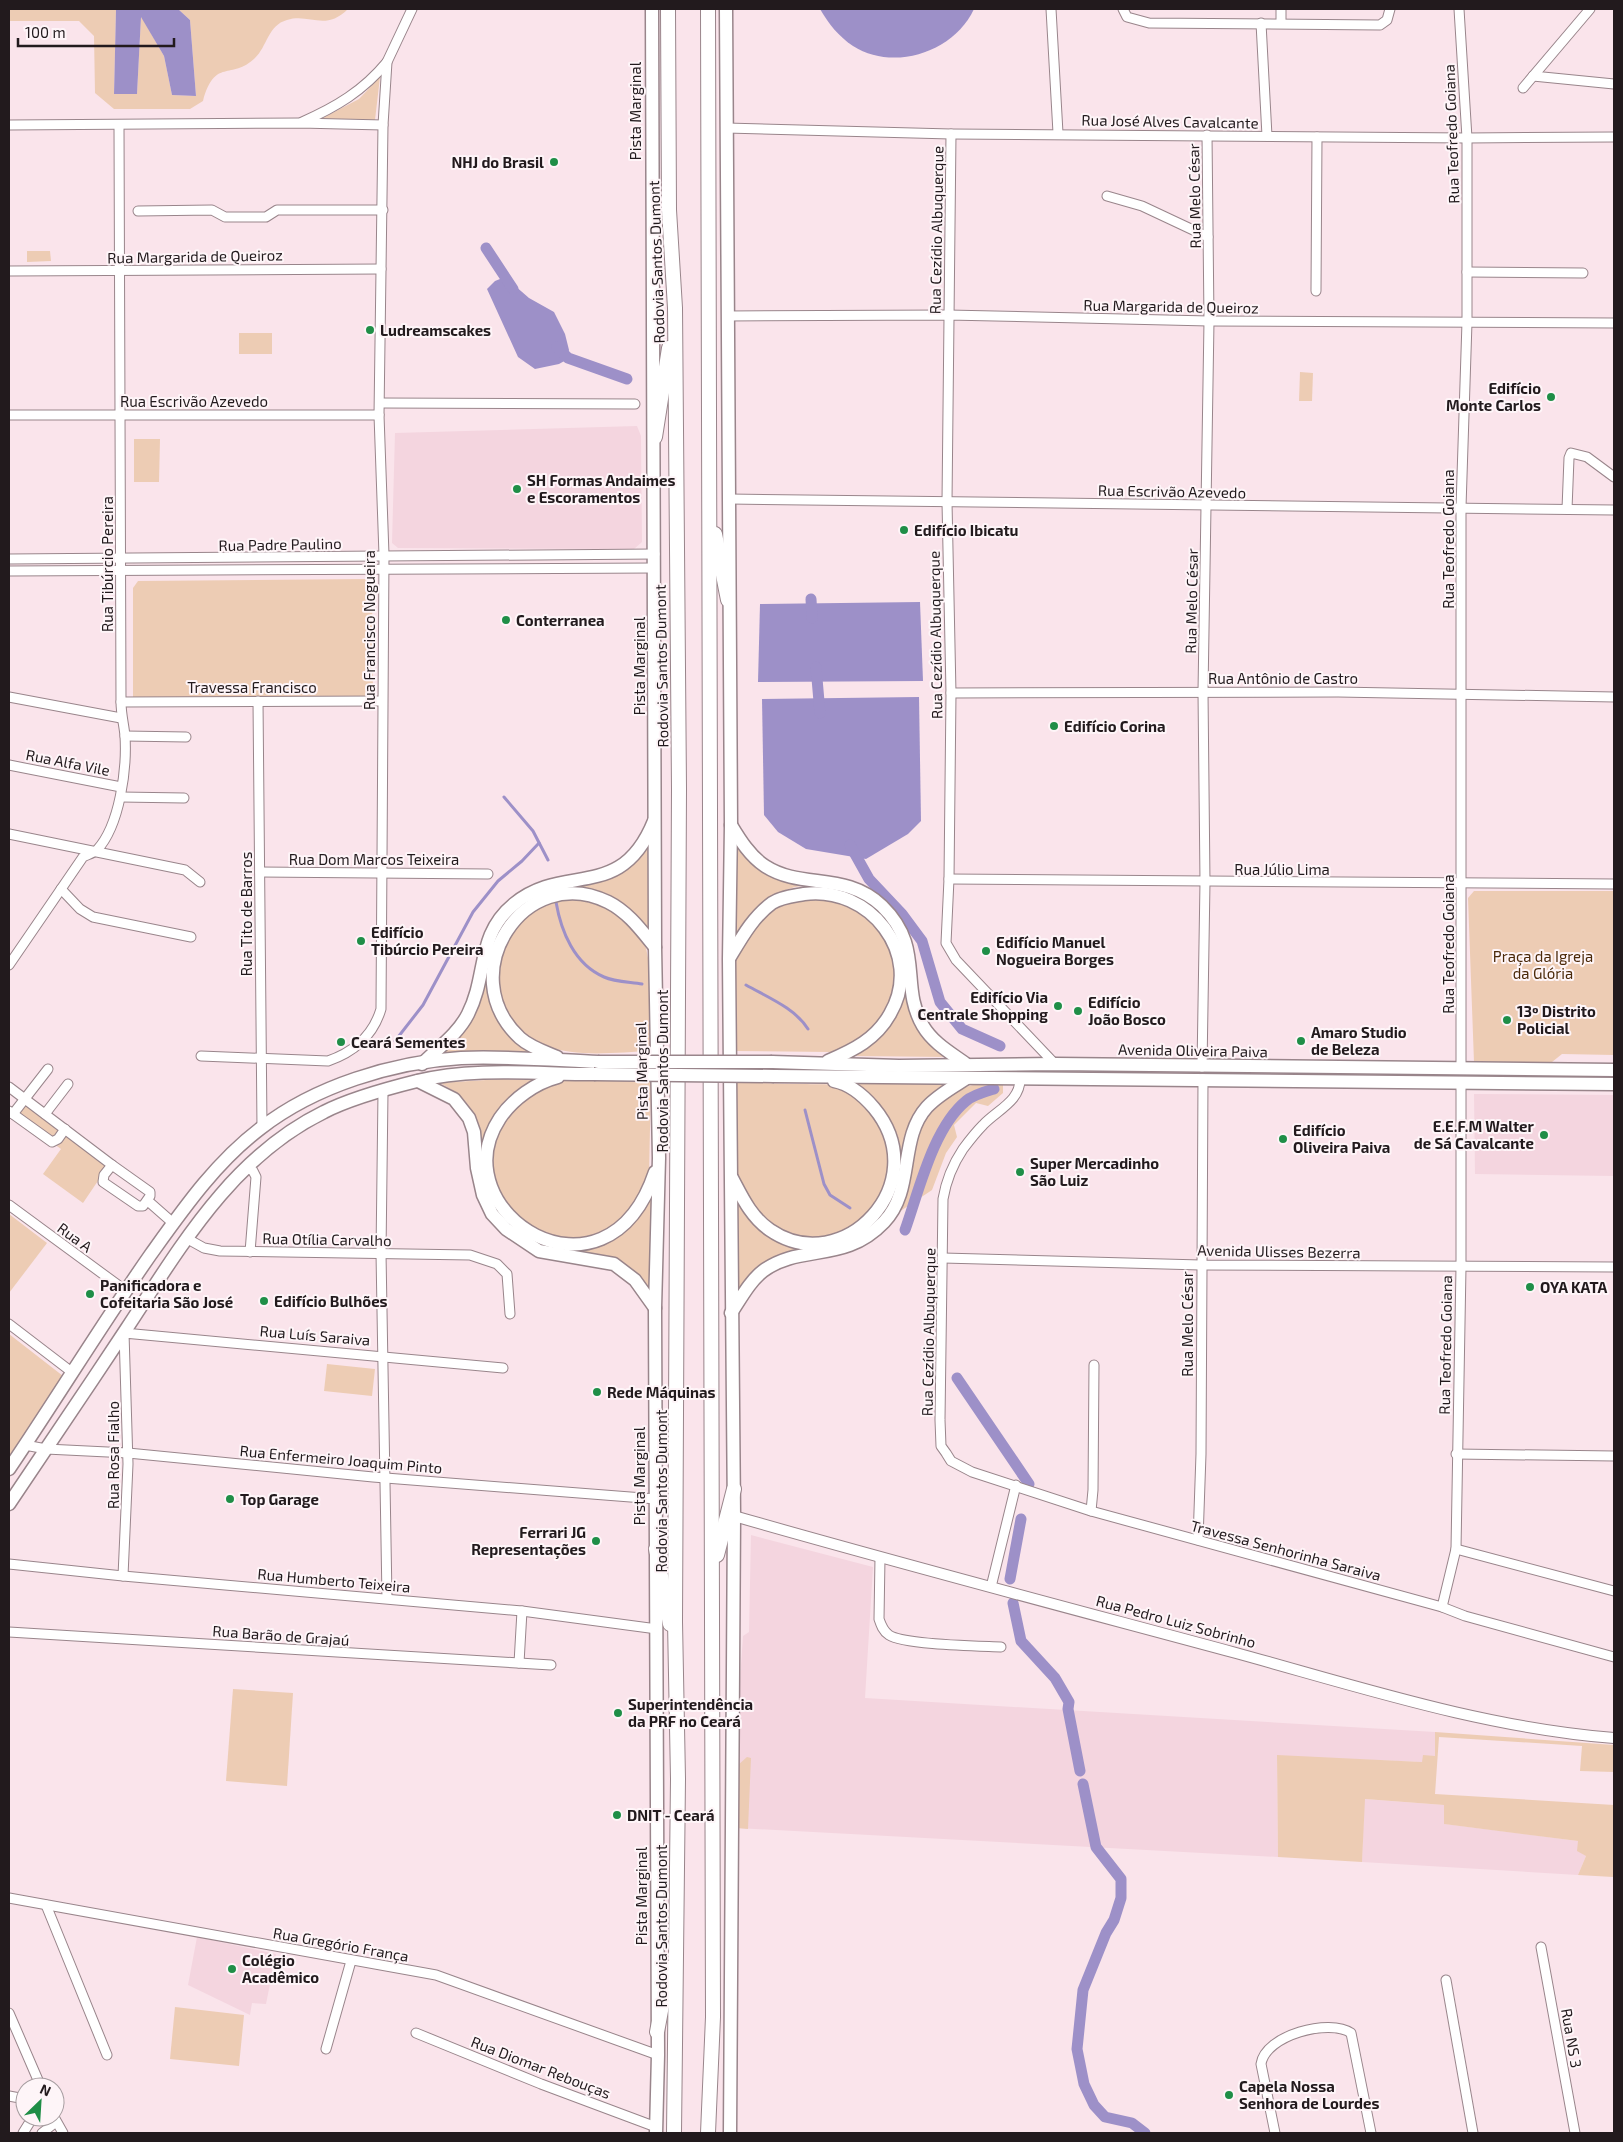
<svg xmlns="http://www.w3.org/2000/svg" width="1623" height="2142" viewBox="0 0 1623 2142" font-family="'Exo 2',sans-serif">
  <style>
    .built { fill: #f4d5df }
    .green { fill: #edccb4 }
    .water { fill: #9d90c8 }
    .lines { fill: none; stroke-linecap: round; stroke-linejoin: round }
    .stream { stroke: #9d90c8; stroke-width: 3 }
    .canal { stroke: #9d90c8; stroke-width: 11 }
    .minor-casing { stroke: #99858b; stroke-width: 11 }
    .tertiary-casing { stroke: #99858b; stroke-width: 12 }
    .primary-casing { stroke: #99858b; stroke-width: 15 }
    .trunk-casing { stroke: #99858b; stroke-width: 16 }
    .minor { stroke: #fff; stroke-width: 9 }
    .tertiary { stroke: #fff; stroke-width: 10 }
    .primary { stroke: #fff; stroke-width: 12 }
    .trunk { stroke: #fff; stroke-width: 14 }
    .primary-bridge-casing { stroke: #99858b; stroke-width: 15; stroke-linecap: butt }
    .primary-bridge { stroke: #fff; stroke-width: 12 }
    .poi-dot { fill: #1f8e47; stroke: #fef5f8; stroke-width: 2 }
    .labels { text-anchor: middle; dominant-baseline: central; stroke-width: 4; stroke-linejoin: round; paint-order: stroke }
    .street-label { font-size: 15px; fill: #221a1d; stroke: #fef5f8 }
    .poi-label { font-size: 15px; font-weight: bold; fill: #221a1d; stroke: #fef5f8; text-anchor: start }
    .park-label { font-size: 15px; fill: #4b2909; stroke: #fef5f8 }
  </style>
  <rect width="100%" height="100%" fill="#fae4eb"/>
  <g class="built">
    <path d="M637 426 641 436 642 542 634 549 398 548 392 543 395 433Z"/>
    <path d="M1474 1094 1614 1095V1176L1475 1174Z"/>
    <path d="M751 1535 873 1567 865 1698 1435 1732V1756L1422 1762 1277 1756 1278 1857 737 1828V1725L743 1636 749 1632Z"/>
    <path d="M1364 1799 1444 1805 1445 1824 1578 1841 1586 1856 1578 1875 1362 1862Z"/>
    <path d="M197 1937 276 1954 266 2004 252 2003 250 2015 188 1985Z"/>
  </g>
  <g class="green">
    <path d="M9 9H116L114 94H137L141 16 164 56 172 95 196 96 190 20 178 9H348C325 32 310 13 287 20 268 25 267 47 255 58 231 81 215 57 203 101L190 109H114L95 93 94 36 79 21H9Z"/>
    <path d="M380 77 375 120H319L359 99Z"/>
    <path d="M27 251H50L51 261 27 262Z"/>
    <rect x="239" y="333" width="33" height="21"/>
    <path d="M1300 372 1313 373 1312 401H1299Z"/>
    <path d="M134 439H160L159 482H134Z"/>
    <path d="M369 579 372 583 373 697 133 698V588L138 581Z"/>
    <path d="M735 837C747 861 769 879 797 882 808 884 820 882 831 884 854 888 874 903 889 920 927 964 883 1016 949 1057L853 1056C860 1051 868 1047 875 1041 890 1027 900 1008 903 988 915 915 829 856 766 900 752 910 743 923 734 937Z"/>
    <path d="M650 838V937C640 917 623 901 603 894 504 860 439 993 533 1052L438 1054C456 1038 471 1022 479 999 482 989 482 980 483 969 486 946 496 925 513 909 541 883 567 892 599 882 622 875 637 858 650 838Z"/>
    <path d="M1474 891H1614V1055L1562 1054 1552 1062H1474L1468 898Z"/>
    <path d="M805 896C829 899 855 901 873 920 916 967 891 1038 831 1052L736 1051 734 968 741 945 748 933 776 906Z"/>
    <path d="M577 899 614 910 641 937 646 948 651 973 652 1051C618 1052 578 1058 546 1046 483 1024 484 937 540 907 551 901 565 901 577 899Z"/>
    <path d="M502 1079 532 1080C397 1168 569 1331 651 1199V1293C612 1228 549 1272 506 1224 495 1212 486 1196 482 1181 473 1139 489 1105 439 1083Z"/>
    <path d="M560 1081H651L649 1176 630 1214 599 1234 572 1239 545 1234 522 1221 504 1201 494 1176 493 1162 494 1149 502 1124 526 1096Z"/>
    <path d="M735 1082C759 1083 783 1084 807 1084 816 1085 826 1083 834 1086 854 1092 870 1105 880 1123 903 1164 882 1219 836 1234 795 1247 753 1219 739 1181 731 1158 735 1108 735 1082Z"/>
    <path d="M853 1083H950L930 1097 889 1207 873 1227 799 1251 735 1296 736 1200 748 1216 798 1245 867 1228C875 1213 895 1185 899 1170 909 1133 879 1102 853 1083Z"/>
    <path d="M1003 1083V1093L988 1106 976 1103 954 1125 957 1137 946 1153 932 1190 896 1214C903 1202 909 1189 911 1175 913 1164 912 1152 915 1141 921 1115 947 1090 973 1085 983 1083 993 1083 1003 1083Z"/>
    <path d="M26 1105 108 1166 83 1203 43 1174 61 1149 17 1117Z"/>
    <path d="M9 1214 47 1243 9 1293Z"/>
    <path d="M9 1334 63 1376 9 1458Z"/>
    <path d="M327 1364 375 1369 372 1396 324 1391Z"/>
    <path d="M233 1689 293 1693 287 1786 226 1781Z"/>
    <path d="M1435 1732 1614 1745V1772L1580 1771 1582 1746 1439 1737 1435 1794 1614 1805 1613 1877 1578 1875 1586 1856 1577 1851 1578 1841 1444 1824V1805L1365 1799 1362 1862 1278 1857 1277 1755 1422 1762 1423 1755 1435 1756Z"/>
    <path d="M747 1757 751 1758 748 1829 737 1828V1766Z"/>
    <path d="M175 2007 244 2015 239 2066 170 2059Z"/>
  </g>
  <g class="water">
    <path d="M116 9H178L190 20 196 96 172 95 164 56 141 17 137 94H114Z"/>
    <path d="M820 9H974C954 52 894 72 853 46 838 36 829 24 820 9Z"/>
    <path d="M505 277 529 298 554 312 565 334 569 350 566 360 559 364 535 369 518 357 487 289 495 281Z"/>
    <path d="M920 602 923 681 758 682 760 604Z"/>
    <path d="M919 697 921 821 908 834 866 859 806 849 778 832 764 815 762 699Z"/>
  </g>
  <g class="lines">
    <g class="stream">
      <path d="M504 797 533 831 548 860"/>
      <path d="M556 902C561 931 574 964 604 977 615 982 631 982 642 984"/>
      <path d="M746 985C767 997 795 1008 808 1029"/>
      <path d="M395 1041 423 1005 473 912 498 881 522 861 539 843"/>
      <path d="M805 1110 824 1184 830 1195 850 1208"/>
    </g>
    <g class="canal">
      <path d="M486 248 513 289"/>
      <path d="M557 347 568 358 627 379"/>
      <path d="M811 599 812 618"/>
      <path d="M816 667 820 713"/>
      <path d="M850 845 869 879 902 914 922 941 940 1002 962 1029 1000 1046"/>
      <path d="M905 1230C919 1191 933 1128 966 1101 973 1095 984 1092 994 1089"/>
      <path d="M957 1378 1029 1484"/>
      <path d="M1010 1579 1021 1519"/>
      <path d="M1013 1603 1021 1641 1055 1678 1069 1702 1068 1709 1080 1771"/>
      <path d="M1083 1784 1096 1847 1121 1879V1898L1114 1920 1106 1933 1083 1990 1077 2049 1084 2084 1094 2105 1105 2117 1132 2123 1145 2133"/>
    </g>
    <defs>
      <g id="minor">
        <path d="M1051 9 1058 133"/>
        <path d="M1123 9 1127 17 1149 23 1380 25 1387 20 1390 9"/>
        <path d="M1459 9 1467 138V322L1461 507V1069"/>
        <path d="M1261 23 1267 136"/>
        <path d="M1281 23V9"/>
        <path d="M1533 76 1614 84"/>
        <path d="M1523 88 1590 9"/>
        <path d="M302 122C336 107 363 91 387 62"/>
        <path d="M9 125 300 123 383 125"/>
        <path d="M726 128 951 134 1467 138 1614 137"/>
        <path d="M951 134 947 502 951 693 949 879 946 943 956 960 1055 1064"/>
        <path d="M1107 196 1142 206 1208 237"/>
        <path d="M138 211 212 210 225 217H266L277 210H383"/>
        <path d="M9 271 381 269"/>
        <path d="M1467 272 1583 273"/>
        <path d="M1316 291 1317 137"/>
        <path d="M727 316 948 315 1209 321 1614 323"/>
        <path d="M380 403 635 404"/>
        <path d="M9 415H379"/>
        <path d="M729 499 1614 510"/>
        <path d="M1567 509 1569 458 1571 453 1587 457 1614 477"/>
        <path d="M9 559 655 554"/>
        <path d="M9 571 654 568"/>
        <path d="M951 693 1338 692 1614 697"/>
        <path d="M9 697 121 718"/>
        <path d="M258 701 262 1127"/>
        <path d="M121 702 382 701"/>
        <path d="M125 736 186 737"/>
        <path d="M9 765 121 787"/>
        <path d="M121 797 184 798"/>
        <path d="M9 834 185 870 200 882"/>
        <path d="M260 872 488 874"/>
        <path d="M949 879 1614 884"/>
        <path d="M61 889 80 909 93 917 191 937"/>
        <path d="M9 965 83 857C87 855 93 853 97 850 120 825 127 769 125 736 124 725 121 714 121 702L119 126"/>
        <path d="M201 1056 328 1061C354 1052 373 1036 381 1009L384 555 379 415 383 125 387 62 412 9"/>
        <path d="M1202 1067 1205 882 1203 692 1209 321 1207 135"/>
        <path d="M1020 1078C1021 1101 997 1110 983 1125 976 1132 969 1141 963 1149 953 1164 946 1181 943 1199L940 1420 941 1446 946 1453 951 1461 972 1472 1091 1511 1442 1607 1465 1616 1614 1657"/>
        <path d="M9 1087 112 1165"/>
        <path d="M383 1092 381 1253 387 1598"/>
        <path d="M9 1111 13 1114 48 1069"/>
        <path d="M13 1114 52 1142 58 1139 65 1129"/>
        <path d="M45 1114 68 1084"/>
        <path d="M112 1165 150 1192V1196L143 1206H138L103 1182 104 1175Z"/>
        <path d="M246 1167 253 1171 256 1177 250 1252"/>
        <path d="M148 1201 173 1223"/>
        <path d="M9 1205 126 1291"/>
        <path d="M186 1238 204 1248 220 1251 470 1255 497 1264 507 1274 510 1314"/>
        <path d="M943 1258 1201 1265 1614 1267"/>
        <path d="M9 1324 73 1373"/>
        <path d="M25 1445 46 1449 128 1453 373 1477 656 1499"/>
        <path d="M1456 1454 1614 1456"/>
        <path d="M1091 1511 1093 1490 1094 1365"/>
        <path d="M1198 1540 1201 1454 1203 1079"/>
        <path d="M1456 1549 1614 1591"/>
        <path d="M880 1558 879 1619C881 1625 883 1631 889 1635 904 1645 979 1646 1001 1647"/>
        <path d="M9 1564 123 1576 522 1611 657 1629"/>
        <path d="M123 1576 128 1464 124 1333 503 1368"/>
        <path d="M991 1587 1016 1485"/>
        <path d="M1442 1607 1456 1549 1461 1267V1082"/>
        <path d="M9 1632 551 1665"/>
        <path d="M519 1663 522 1611"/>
        <path d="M9 1898 436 1975 658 2055"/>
        <path d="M46 1905 107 2055"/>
        <path d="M1541 1947 1575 2133"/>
        <path d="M1446 1980 1473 2133"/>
        <path d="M9 2013 41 2087"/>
        <path d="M416 2033 541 2084 656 2127"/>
        <path d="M326 2049 351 1961"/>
        <path d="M9 2096 25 2099"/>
        <path d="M54 2117 63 2133"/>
        <path d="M23 2133 33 2117"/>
        <path d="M42 2133 56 2122"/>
        <path d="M1275 2133 1261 2064C1265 2035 1330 2018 1351 2033L1371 2133"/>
      </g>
      <path id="tertiary" d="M734 1516C901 1564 1069 1608 1236 1653 1360 1687 1485 1728 1614 1738"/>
      <g id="primary">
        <path d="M652 9 655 947 659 1158 655 1308 658 2055 656 2133"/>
        <path d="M726 9 731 825 729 959 734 1516 730 2133"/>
        <path d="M731 825C740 840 750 856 765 866 802 890 845 871 882 906 925 948 899 985 923 1026 933 1043 951 1053 966 1064"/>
        <path d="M730 957C742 937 753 917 772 903 781 897 793 896 804 894 869 885 925 954 890 1014 876 1039 854 1050 828 1061"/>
        <path d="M557 1057C545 1052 530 1047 520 1038 451 974 525 861 608 902 628 912 641 930 655 947"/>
        <path d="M772 1062 899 1066 1055 1064 1614 1070"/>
        <path d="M422 1064C438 1048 458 1034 468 1014 488 975 476 935 514 904 565 862 621 903 654 821"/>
        <path d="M774 1076 1614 1084"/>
        <path d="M558 1077C535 1083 513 1099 500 1118 438 1212 606 1319 655 1172"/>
        <path d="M418 1081 454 1099 469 1118 474 1132 477 1168 483 1195 492 1214 506 1229 539 1251 614 1264 635 1280 655 1308"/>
        <path d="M732 1178C742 1197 751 1217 770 1230 843 1280 936 1183 874 1108 863 1095 850 1084 834 1081"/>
        <path d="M731 1313C741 1298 750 1281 763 1271 801 1243 844 1264 884 1222 915 1190 898 1139 927 1107 938 1095 953 1087 967 1078"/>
        <path d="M9 1469C57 1398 102 1324 151 1254 184 1208 216 1162 261 1128 315 1086 393 1062 461 1058 506 1056 553 1060 598 1062"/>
        <path d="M9 1504C48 1446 88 1387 127 1328 181 1246 232 1157 324 1112 349 1099 389 1088 417 1081 474 1067 536 1074 594 1074"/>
      </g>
      <g id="trunk">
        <path d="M668 9 669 210 675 308 679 789 675 1622 678 1779 674 2133"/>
        <path d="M655 437 669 348"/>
        <path d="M715 534 728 600"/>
        <path d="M656 1549 670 1624"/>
        <path d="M717 1555 734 1489"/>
        <path d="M657 2032 669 1968"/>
        <path d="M708 2133 713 2017 708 9"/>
      </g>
    </defs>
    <use href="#minor" class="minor-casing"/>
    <use href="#tertiary" class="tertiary-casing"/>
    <use href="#primary" class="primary-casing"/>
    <use href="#trunk" class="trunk-casing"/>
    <use href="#minor" class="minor"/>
    <use href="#tertiary" class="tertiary"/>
    <use href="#primary" class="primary"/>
    <use href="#trunk" class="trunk"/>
    <defs>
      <g id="primary-bridge">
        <path d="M598 1062H772"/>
        <path d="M594 1074 774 1076"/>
      </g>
    </defs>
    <use href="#primary-bridge" class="primary-bridge-casing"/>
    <use href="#primary-bridge" class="primary-bridge"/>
  </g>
  <g class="poi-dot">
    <circle cx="554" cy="162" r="5"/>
    <circle cx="370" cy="330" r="5"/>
    <circle cx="1551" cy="397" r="5"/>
    <circle cx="517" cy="489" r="5"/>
    <circle cx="904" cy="530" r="5"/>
    <circle cx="506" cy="620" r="5"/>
    <circle cx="1054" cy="726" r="5"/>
    <circle cx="361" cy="941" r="5"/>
    <circle cx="986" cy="951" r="5"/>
    <circle cx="1058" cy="1006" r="5"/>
    <circle cx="1078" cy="1011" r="5"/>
    <circle cx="1507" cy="1020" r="5"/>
    <circle cx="1301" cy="1041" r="5"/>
    <circle cx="341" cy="1042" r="5"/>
    <circle cx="1544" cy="1135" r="5"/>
    <circle cx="1283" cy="1139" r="5"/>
    <circle cx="1020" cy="1172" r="5"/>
    <circle cx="1530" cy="1287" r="5"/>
    <circle cx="90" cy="1294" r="5"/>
    <circle cx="264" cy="1301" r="5"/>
    <circle cx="597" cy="1392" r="5"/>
    <circle cx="230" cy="1499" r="5"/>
    <circle cx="596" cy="1541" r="5"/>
    <circle cx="618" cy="1713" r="5"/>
    <circle cx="617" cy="1815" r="5"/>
    <circle cx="232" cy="1969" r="5"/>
    <circle cx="1229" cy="2095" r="5"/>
  </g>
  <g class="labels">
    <g class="street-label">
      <text transform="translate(635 111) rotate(-90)">Pista Marginal</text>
      <text transform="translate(1170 121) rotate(1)">Rua José Alves Cavalcante</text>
      <text transform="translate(1451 134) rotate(-92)">Rua Teofredo Goiana</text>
      <text transform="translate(1194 196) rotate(-91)">Rua Melo César</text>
      <text transform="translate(936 230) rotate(-89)">Rua Cezídio Albuquerque</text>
      <text transform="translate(195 256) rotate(-1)">Rua Margarida de Queiroz</text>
      <text transform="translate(656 262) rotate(-92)">Rodovia Santos Dumont</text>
      <text transform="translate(1171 306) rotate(1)">Rua Margarida de Queiroz</text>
      <text x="194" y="401">Rua Escrivão Azevedo</text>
      <text transform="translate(1172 491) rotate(1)">Rua Escrivão Azevedo</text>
      <text transform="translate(1448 539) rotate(-90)">Rua Teofredo Goiana</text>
      <text transform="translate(280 544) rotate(-1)">Rua Padre Paulino</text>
      <text transform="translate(107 564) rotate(-90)">Rua Tibúrcio Pereira</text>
      <text transform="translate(1191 601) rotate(-89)">Rua Melo César</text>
      <text transform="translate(369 630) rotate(-90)">Rua Francisco Nogueira</text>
      <text transform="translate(935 635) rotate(-91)">Rua Cezídio Albuquerque</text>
      <text transform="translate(639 666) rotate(-90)">Pista Marginal</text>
      <text transform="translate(661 666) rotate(-91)">Rodovia Santos Dumont</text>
      <text x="1283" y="678">Rua Antônio de Castro</text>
      <text x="252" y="687">Travessa Francisco</text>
      <text transform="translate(68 762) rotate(11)">Rua Alfa Vile</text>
      <text x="374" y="859">Rua Dom Marcos Teixeira</text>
      <text x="1282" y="869">Rua Júlio Lima</text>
      <text transform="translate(246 914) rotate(-90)">Rua Tito de Barros</text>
      <text transform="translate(1448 944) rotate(-90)">Rua Teofredo Goiana</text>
      <text transform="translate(1193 1050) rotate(1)">Avenida Oliveira Paiva</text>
      <text transform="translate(641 1071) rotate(-91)">Pista Marginal</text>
      <text transform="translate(662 1071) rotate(-90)">Rodovia Santos Dumont</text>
      <text transform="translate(75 1237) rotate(36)">Rua A</text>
      <text transform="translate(327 1239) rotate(1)">Rua Otília Carvalho</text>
      <text transform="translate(1279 1251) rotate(1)">Avenida Ulisses Bezerra</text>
      <text transform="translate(1187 1324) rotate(-90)">Rua Melo César</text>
      <text transform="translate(928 1332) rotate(-89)">Rua Cezídio Albuquerque</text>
      <text transform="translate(315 1335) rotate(5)">Rua Luís Saraiva</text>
      <text transform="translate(1445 1345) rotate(-89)">Rua Teofredo Goiana</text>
      <text transform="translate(113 1455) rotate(-90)">Rua Rosa Fialho</text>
      <text transform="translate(341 1459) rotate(5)">Rua Enfermeiro Joaquim Pinto</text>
      <text transform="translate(639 1476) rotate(-90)">Pista Marginal</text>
      <text transform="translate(661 1491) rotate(-90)">Rodovia Santos Dumont</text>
      <text transform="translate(1286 1550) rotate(15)">Travessa Senhorinha Saraiva</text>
      <text transform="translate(334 1580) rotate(5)">Rua Humberto Teixeira</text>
      <text transform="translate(1176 1621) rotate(15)">Rua Pedro Luiz Sobrinho</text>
      <text transform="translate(281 1635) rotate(4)">Rua Barão de Grajaú</text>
      <text transform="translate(641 1896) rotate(-90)">Pista Marginal</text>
      <text transform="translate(661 1926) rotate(-90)">Rodovia Santos Dumont</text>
      <text transform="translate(341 1944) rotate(10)">Rua Gregório França</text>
      <text transform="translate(1572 2038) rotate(80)">Rua NS 3</text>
      <text transform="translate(541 2067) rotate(21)">Rua Diomar Rebouças</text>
    </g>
    <g class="poi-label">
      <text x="544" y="162" text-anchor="end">NHJ do Brasil</text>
      <text x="380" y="330">Ludreamscakes</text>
      <text x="1541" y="388" text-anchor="end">Edifício<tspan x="1541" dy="17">Monte Carlos</tspan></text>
      <text x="527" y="480">SH Formas Andaimes<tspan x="527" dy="17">e Escoramentos</tspan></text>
      <text x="914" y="530">Edifício Ibicatu</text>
      <text x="516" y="620">Conterranea</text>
      <text x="1064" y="726">Edifício Corina</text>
      <text x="371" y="932">Edifício<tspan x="371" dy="17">Tibúrcio Pereira</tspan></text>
      <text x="996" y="942">Edifício Manuel<tspan x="996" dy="17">Nogueira Borges</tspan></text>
      <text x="1048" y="997" text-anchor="end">Edifício Via<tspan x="1048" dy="17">Centrale Shopping</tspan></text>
      <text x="1088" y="1002">Edifício<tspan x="1088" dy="17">João Bosco</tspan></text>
      <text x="1517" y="1011">13º Distrito<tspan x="1517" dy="17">Policial</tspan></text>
      <text x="1311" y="1032">Amaro Studio<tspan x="1311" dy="17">de Beleza</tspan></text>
      <text x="351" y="1042">Ceará Sementes</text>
      <text x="1534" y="1126" text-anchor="end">E.E.F.M Walter<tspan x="1534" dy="17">de Sá Cavalcante</tspan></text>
      <text x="1293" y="1130">Edifício<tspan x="1293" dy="17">Oliveira Paiva</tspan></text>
      <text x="1030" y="1163">Super Mercadinho<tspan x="1030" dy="17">São Luiz</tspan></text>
      <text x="100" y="1285">Panificadora e<tspan x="100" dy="17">Cofeitaria São José</tspan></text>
      <text x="1540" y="1287">OYA KATA</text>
      <text x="274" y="1301">Edifício Bulhões</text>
      <text x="607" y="1392">Rede Máquinas</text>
      <text x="240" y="1499">Top Garage</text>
      <text x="586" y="1532" text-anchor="end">Ferrari JG<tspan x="586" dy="17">Representações</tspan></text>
      <text x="628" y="1704">Superintendência<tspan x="628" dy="17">da PRF no Ceará</tspan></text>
      <text x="627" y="1815">DNIT - Ceará</text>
      <text x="242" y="1960">Colégio<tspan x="242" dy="17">Acadêmico</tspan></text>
      <text x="1239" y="2086">Capela Nossa<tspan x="1239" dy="17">Senhora de Lourdes</tspan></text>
    </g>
    <g class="park-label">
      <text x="1543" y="956">Praça da Igreja<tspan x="1543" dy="17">da Glória</tspan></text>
    </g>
  </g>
  <rect width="1623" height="2142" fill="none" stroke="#221a1d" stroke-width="20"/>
  <g transform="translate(40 2102) rotate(25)"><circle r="24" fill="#fef5f8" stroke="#a69da0"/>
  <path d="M0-4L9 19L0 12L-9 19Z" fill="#1f8e47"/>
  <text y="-8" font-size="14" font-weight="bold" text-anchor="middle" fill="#221a1d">N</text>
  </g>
  <path d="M18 38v8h156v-8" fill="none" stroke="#221a1d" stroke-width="2.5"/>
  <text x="25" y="38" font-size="15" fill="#221a1d" stroke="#fef5f8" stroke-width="4" paint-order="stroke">100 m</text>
</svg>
